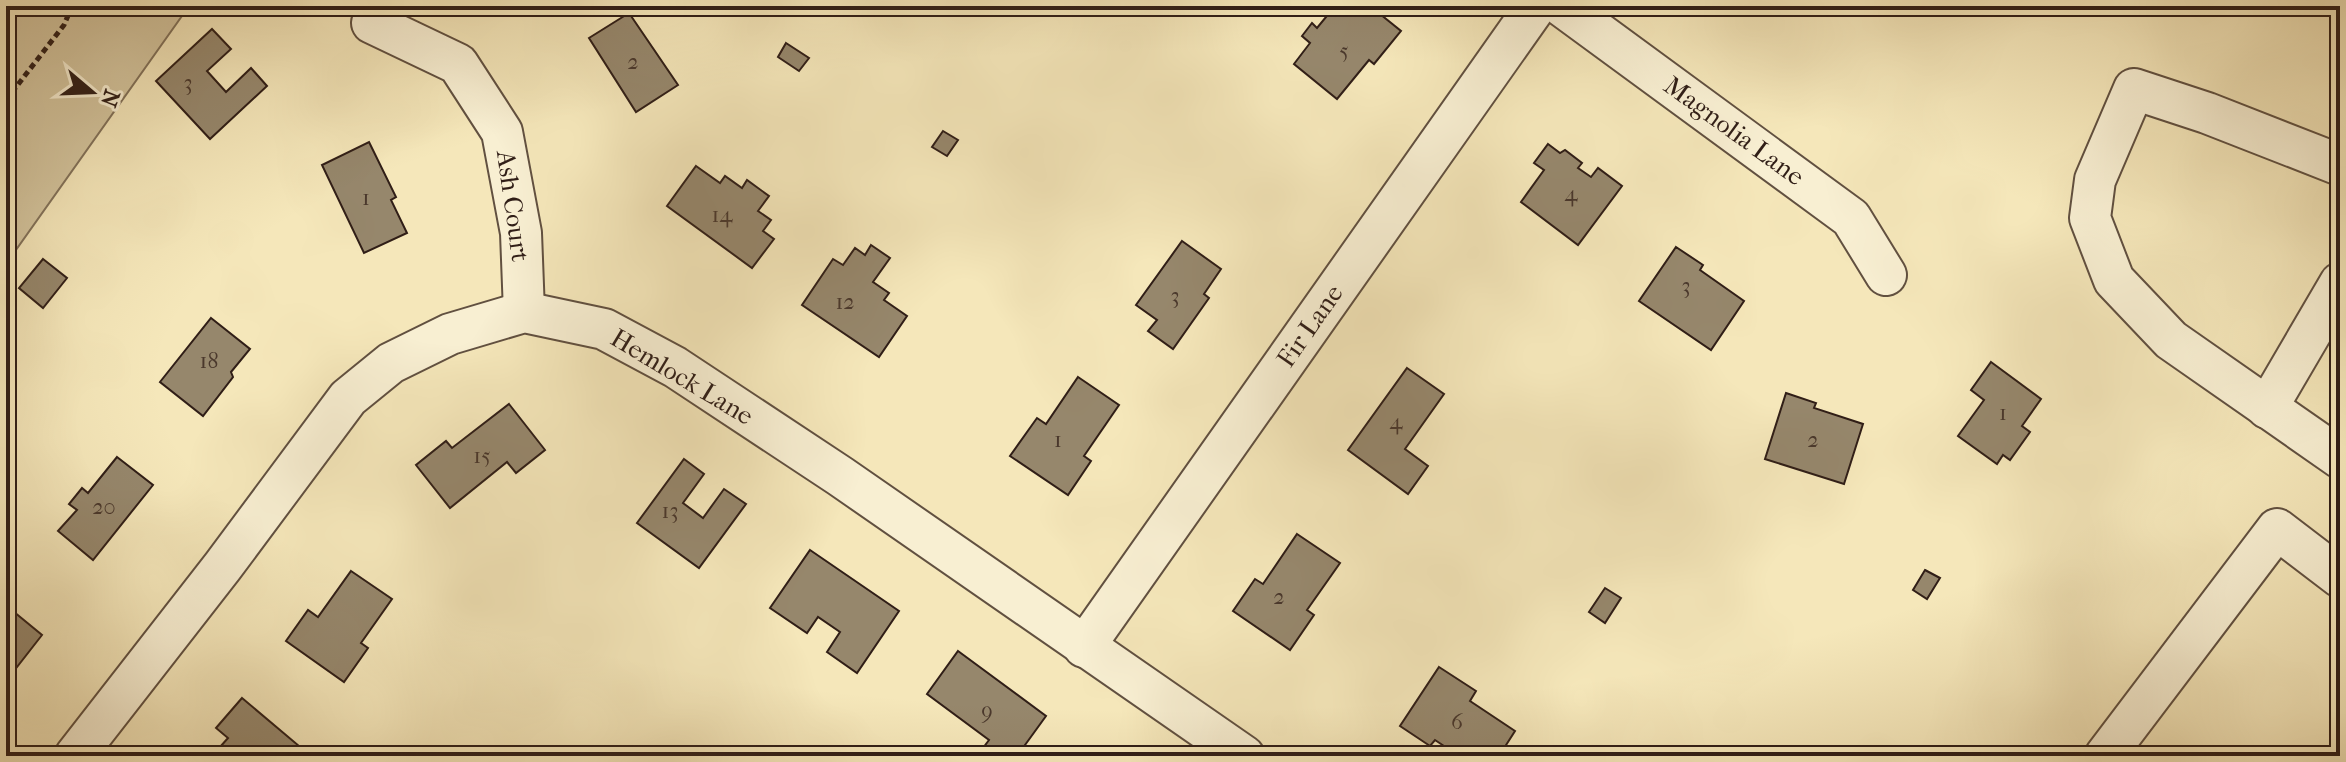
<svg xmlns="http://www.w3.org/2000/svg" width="2346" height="762" viewBox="0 0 2346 762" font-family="'IM FELL French Canon',serif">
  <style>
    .green { fill: #d4c59e; stroke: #82725a; stroke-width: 2 }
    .building { fill: #96876c; stroke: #301e17; stroke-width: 2 }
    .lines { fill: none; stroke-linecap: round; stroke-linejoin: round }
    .minor-casing { stroke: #615040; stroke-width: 44 }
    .path { stroke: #301e17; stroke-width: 5; stroke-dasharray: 6 4; stroke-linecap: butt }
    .minor { stroke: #f8efd2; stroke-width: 40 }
    .labels { text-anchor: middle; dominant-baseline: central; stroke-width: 6; stroke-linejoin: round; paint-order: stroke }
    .number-label { font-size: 22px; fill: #4a382c }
    .street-label { font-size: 26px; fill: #301e17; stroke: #f8efd2 }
  </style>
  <rect width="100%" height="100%" fill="#f5e7ba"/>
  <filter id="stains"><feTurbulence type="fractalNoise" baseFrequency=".0025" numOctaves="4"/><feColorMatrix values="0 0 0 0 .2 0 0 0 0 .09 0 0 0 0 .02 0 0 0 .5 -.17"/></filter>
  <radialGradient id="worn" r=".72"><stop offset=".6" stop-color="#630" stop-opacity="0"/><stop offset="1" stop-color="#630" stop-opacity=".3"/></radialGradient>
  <path class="green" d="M6 6H189L6 264Z"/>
  <g class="building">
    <path d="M1335 6H1370L1401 31 1374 64 1369 60 1337 99 1294 64 1310 43 1302 36 1312 23 1317 28Z"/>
    <path d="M629 13 678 85 636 112 589 38Z"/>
    <path d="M212 29 231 49 207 71 226 92 251 68 267 86 210 139 156 81Z"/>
    <path d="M786 43 809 58 799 71 778 57Z"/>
    <path d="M943 131 958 140 947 156 932 147Z"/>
    <path d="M369 142 396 197 391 200 407 233 364 253 322 165Z"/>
    <path d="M1548 144 1560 153 1565 150 1582 163 1578 168 1591 177 1598 168 1622 186 1578 245 1521 202 1544 170 1534 163Z"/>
    <path d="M696 166 720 183 725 176 742 188 747 180 769 196 758 211 771 220 763 231 774 239 752 268 667 206Z"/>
    <path d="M1182 241 1221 269 1204 294 1209 298 1173 349 1148 331 1157 320 1136 305Z"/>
    <path d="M871 245 890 258 873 282 889 293 884 300 907 316 879 357 802 305 833 259 843 265 855 248 865 255Z"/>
    <path d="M1676 247 1703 265 1700 270 1744 301 1711 350 1639 301Z"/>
    <path d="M43 259 67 278 43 308 19 288Z"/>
    <path d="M211 318 250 349 231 372 233 377 203 416 160 382Z"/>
    <path d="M1991 362 2041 399 2022 426 2030 432 2010 460 2003 455 1997 464 1958 436 1984 400 1971 390Z"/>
    <path d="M1407 368 1444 394 1405 449 1428 466 1408 494 1348 450Z"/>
    <path d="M1078 377 1119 405 1084 456 1091 461 1068 495 1010 456 1037 418 1046 424Z"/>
    <path d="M1786 393 1816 403 1814 408 1863 424 1844 484 1765 459Z"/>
    <path d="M509 404 545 450 516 473 507 462 450 508 416 465 446 441 452 448Z"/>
    <path d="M117 457 153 485 93 560 58 531 77 510 69 504 82 488 88 493Z"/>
    <path d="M684 459 704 474 683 503 703 518 724 489 746 504 699 568 637 523Z"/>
    <path d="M1297 534 1340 563 1307 610 1314 615 1290 650 1233 611 1255 579 1263 584Z"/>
    <path d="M810 550 899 611 857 673 827 652 840 632 818 617 807 633 770 608Z"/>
    <path d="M1925 570 1940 578 1927 599 1913 590Z"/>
    <path d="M351 571 392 599 361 643 368 648 344 682 286 641 308 610 318 617Z"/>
    <path d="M1605 588 1621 598 1605 623 1589 612Z"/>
    <path d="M8 607 42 635 6 681V609Z"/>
    <path d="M958 651 1046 716 1017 756H977L989 740 927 694Z"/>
    <path d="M1439 667 1476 691 1470 701 1515 731 1499 756H1459L1435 740 1430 746 1400 726Z"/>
    <path d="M242 698 299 746 290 756H212L228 738 216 728Z"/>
  </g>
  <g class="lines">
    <defs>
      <g id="minor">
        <path d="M1562 6 1851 218 1886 275"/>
        <path d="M372 23 458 64 502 132 521 233 524 312"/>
        <path d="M2340 165 2207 113 2134 89 2095 180 2090 218 2114 280 2171 340 2340 458"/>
        <path d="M2267 408 2340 283"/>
        <path d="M1084 647 1536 6"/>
        <path d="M75 756 223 566 348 398 391 363 450 334 524 312 604 329 675 367 840 476 1244 756"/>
        <path d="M2105 756 2277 529 2340 577"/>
      </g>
    </defs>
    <use href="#minor" class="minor-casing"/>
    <path class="path" d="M6 100 64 25 72 6"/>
    <use href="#minor" class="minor"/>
  </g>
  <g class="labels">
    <g class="number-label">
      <text x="1344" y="51">5</text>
      <text x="633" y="62">2</text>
      <text x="188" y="83">3</text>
      <text x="1571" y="194">4</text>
      <text x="366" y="198">1</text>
      <text x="722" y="215">14</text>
      <text x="1686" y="286">3</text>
      <text x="1175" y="296">3</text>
      <text x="845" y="302">12</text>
      <text x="209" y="361">18</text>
      <text x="2003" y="413">1</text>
      <text x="1396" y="422">4</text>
      <text x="1058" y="440">1</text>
      <text x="1813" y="440">2</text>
      <text x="482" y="456">15</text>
      <text x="104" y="507">20</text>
      <text x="670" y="511">13</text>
      <text x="1279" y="597">2</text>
      <text x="987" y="711">9</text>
      <text x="1457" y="722">6</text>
    </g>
    <g class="street-label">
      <text transform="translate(1734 131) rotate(36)">Magnolia Lane</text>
      <text transform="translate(513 206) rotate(82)">Ash Court</text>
      <text transform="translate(1310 326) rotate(-55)">Fir Lane</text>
      <text transform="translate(682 377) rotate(31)">Hemlock Lane</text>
    </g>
  </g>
  <rect width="2346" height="762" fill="none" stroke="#f5e7ba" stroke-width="32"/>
  <rect x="8" y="8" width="2330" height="746" fill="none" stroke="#301e17" stroke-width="4"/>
  <rect x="16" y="16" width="2314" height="730" fill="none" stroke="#301e17" stroke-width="2"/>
  <g transform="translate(92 92) rotate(109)" stroke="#f8efd2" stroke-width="6" paint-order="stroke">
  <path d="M0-6L14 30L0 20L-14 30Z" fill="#301e17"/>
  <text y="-12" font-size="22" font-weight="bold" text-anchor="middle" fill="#301e17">N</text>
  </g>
  <rect width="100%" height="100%" filter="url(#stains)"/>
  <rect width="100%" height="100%" fill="url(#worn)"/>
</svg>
